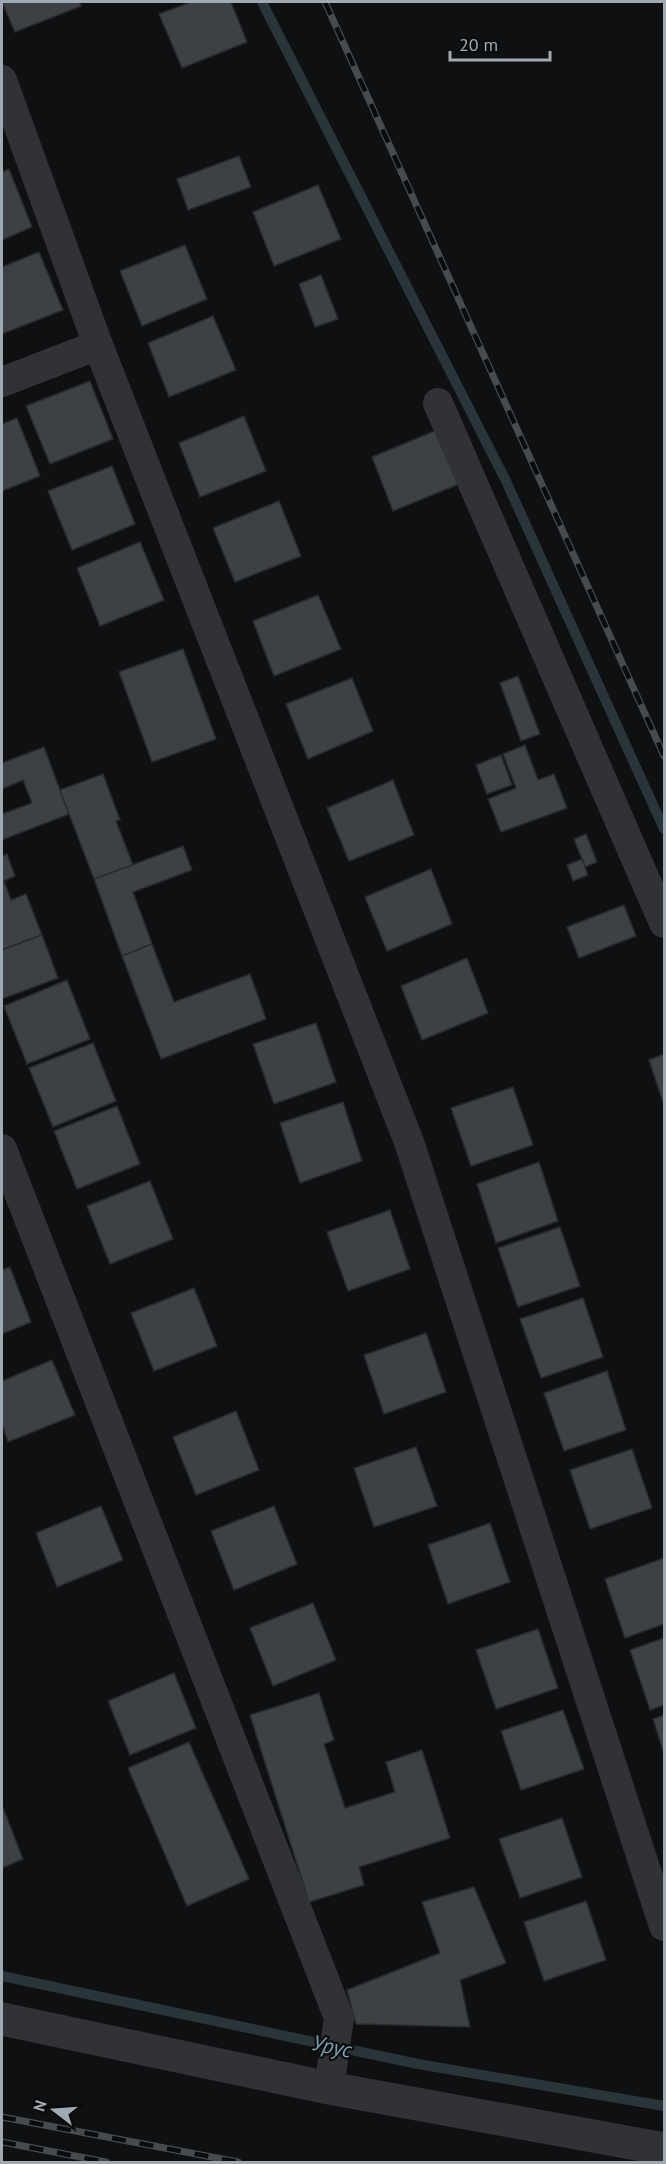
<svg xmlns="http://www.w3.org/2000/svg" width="666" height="2164" viewBox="0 0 666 2164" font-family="'PT Sans',sans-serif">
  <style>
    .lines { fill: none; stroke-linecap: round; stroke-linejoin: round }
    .stream { stroke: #293539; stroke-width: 10 }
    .building { fill: #3e4144; stroke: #292a2d; stroke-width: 1.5 }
    .minor { stroke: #303236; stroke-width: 30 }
    .tertiary { stroke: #303236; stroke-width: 33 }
    .rail-casing { stroke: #474b4f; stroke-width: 7 }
    .rail { stroke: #0a0b0c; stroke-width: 4.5; stroke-dasharray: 14; stroke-linecap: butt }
    .labels { text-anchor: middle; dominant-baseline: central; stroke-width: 4.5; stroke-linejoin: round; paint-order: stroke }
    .water-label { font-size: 22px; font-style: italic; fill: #77a1ad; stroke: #0a0b0c }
  </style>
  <rect width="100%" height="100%" fill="#0f1011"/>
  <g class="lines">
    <g class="stream">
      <path d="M262 2 506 481 664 829"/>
      <path d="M2 1976 418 2064 664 2106"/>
    </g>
  </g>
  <g class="building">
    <path d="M2 2H79L81 6 15 32Z"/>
    <path d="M191 2H231L247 42 182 68 159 14Z"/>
    <path d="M239 156 251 187 188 210 177 179Z"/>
    <path d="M9 169 32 227 2 240V172Z"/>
    <path d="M318 185 341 239 274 266 253 212Z"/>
    <path d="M185 245 207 299 142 326 120 271Z"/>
    <path d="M39 252 63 310 2 334V267Z"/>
    <path d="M321 275 338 319 315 327 299 284Z"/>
    <path d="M213 316 236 370 169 397 148 343Z"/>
    <path d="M90 381 113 439 50 464 26 406Z"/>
    <path d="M244 416 266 471 200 497 179 443Z"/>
    <path d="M17 418 40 476 2 491V424Z"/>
    <path d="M437 430 459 484 393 511 372 457Z"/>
    <path d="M112 466 135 524 72 550 48 491Z"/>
    <path d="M279 501 301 556 235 582 213 528Z"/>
    <path d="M140 542 164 600 100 626 77 568Z"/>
    <path d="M318 595 341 649 274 676 253 621Z"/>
    <path d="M183 649 216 739 152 762 119 672Z"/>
    <path d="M518 676 540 734 521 741 500 683Z"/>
    <path d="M352 678 373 731 308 759 286 704Z"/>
    <path d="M525 745 538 780 554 774 567 808 501 832 488 799 516 788 503 754Z"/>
    <path d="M44 747 69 814 2 840V814L32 803 23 780 2 789V763Z"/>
    <path d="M501 755 512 785 487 794 476 765Z"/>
    <path d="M103 774 120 820 116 821 133 865 94 879 60 790Z"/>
    <path d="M393 780 414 835 349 861 327 808Z"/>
    <path d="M586 834 597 862 585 867 574 839Z"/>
    <path d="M183 846 192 870 133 892 152 944 122 956 94 879Z"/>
    <path d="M7 854 15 876 2 882V856Z"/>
    <path d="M582 859 588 875 573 881 567 865Z"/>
    <path d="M431 869 452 924 387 951 365 897Z"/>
    <path d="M4 881 11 900 26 894 42 935 2 950V882Z"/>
    <path d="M624 905 636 936 579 958 567 927Z"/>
    <path d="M42 935 58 978 2 999V950Z"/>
    <path d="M152 944 174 1002 250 974 266 1019 161 1059 122 956Z"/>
    <path d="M467 958 488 1013 422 1040 401 986Z"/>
    <path d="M67 980 90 1039 27 1064 4 1006Z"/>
    <path d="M316 1023 336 1082 274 1104 253 1044Z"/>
    <path d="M93 1043 116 1101 53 1127 29 1068Z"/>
    <path d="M664 1054V1105L649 1060Z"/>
    <path d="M513 1087 533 1145 471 1166 451 1108Z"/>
    <path d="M343 1102 362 1161 300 1183 280 1123Z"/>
    <path d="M117 1106 140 1164 77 1189 54 1131Z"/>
    <path d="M539 1162 558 1221 496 1243 477 1184Z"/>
    <path d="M150 1181 173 1239 110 1264 87 1206Z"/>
    <path d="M390 1210 410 1269 348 1291 327 1232Z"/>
    <path d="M560 1227 580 1286 518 1307 498 1248Z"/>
    <path d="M10 1267 31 1322 2 1334V1270Z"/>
    <path d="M194 1288 217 1346 154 1371 131 1313Z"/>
    <path d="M583 1298 603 1357 541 1378 520 1319Z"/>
    <path d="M426 1333 446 1392 384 1414 364 1355Z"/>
    <path d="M52 1360 75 1415 8 1442 2 1424V1381Z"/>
    <path d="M607 1371 626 1430 564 1451 544 1393Z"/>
    <path d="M236 1411 259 1470 196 1495 173 1437Z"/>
    <path d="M416 1447 437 1506 374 1527 354 1468Z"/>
    <path d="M632 1449 652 1508 590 1529 570 1470Z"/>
    <path d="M101 1506 123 1560 57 1587 36 1533Z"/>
    <path d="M274 1506 297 1564 234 1590 211 1531Z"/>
    <path d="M490 1523 510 1582 448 1604 428 1545Z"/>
    <path d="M664 1558V1624L625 1638 605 1579Z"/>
    <path d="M313 1603 336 1660 273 1686 250 1628Z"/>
    <path d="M538 1629 558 1688 496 1709 476 1650Z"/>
    <path d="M664 1638V1705L650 1710 630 1650Z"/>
    <path d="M174 1673 196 1728 130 1755 108 1701Z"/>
    <path d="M319 1693 334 1740 324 1744 345 1808 395 1792 386 1762 422 1750 450 1838 359 1867 364 1885 309 1902 250 1715Z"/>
    <path d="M563 1710 584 1769 521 1790 501 1731Z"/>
    <path d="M664 1715V1754L653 1719Z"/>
    <path d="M189 1742 249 1879 187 1906 128 1768Z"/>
    <path d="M2 1805 23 1859 2 1868Z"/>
    <path d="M562 1818 582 1877 520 1898 499 1839Z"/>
    <path d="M474 1887 506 1963 460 1980 470 2027 356 2024 347 1990 440 1953 422 1902Z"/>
    <path d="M586 1901 606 1960 544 1981 524 1922Z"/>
  </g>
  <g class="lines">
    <g class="minor">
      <path d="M2 80 98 345 409 1142 664 1926"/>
      <path d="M2 382 98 345"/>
      <path d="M438 403 664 923"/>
      <path d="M2 1149 339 2018 329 2088"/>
    </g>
    <path class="tertiary" d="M2 2019 329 2088 664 2149"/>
    <defs>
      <g id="rail">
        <path d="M325 2 664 756"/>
        <path d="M2 2117 238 2162"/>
        <path d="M2 2142 106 2162"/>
      </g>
    </defs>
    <use href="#rail" class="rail-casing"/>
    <use href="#rail" class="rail"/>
  </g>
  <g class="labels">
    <g class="water-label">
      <text transform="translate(332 2046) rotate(12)">Урус</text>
    </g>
  </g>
  <rect width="666" height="2164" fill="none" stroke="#a0aab2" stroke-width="6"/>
  <g transform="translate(54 2110) rotate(287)" stroke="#0a0b0c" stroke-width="4.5" paint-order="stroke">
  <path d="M0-4.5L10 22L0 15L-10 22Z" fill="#a0aab2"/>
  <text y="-9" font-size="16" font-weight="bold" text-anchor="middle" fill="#a0aab2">N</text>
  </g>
  <path d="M450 51v9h100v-9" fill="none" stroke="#a0aab2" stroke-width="3"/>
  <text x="459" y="51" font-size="18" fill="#a0aab2" stroke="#0a0b0c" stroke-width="4.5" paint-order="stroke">20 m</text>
</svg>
